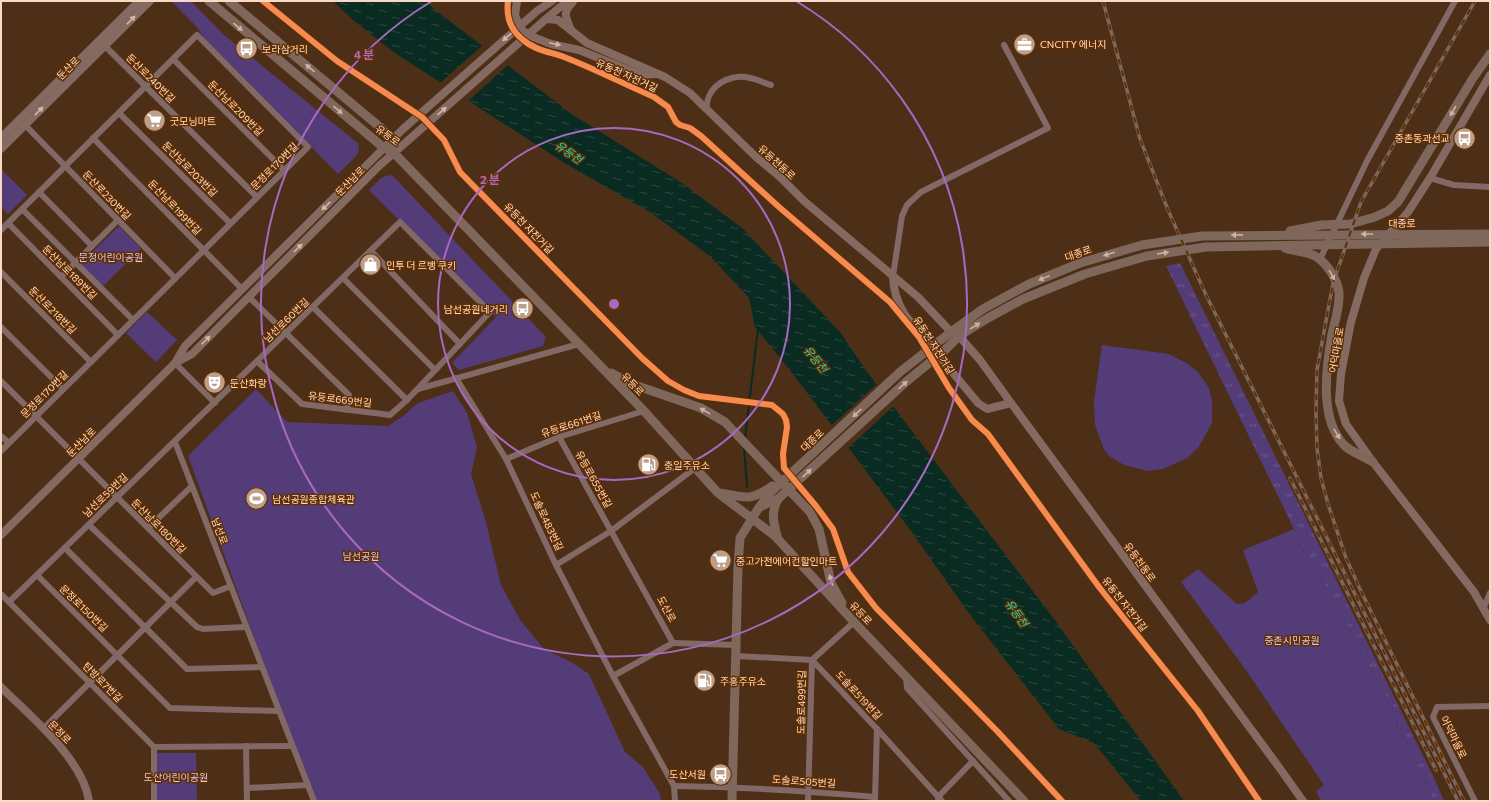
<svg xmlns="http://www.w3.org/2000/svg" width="1491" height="802" viewBox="0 0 1491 802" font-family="Commissioner,'Noto Sans KR',sans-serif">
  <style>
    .grass { fill: url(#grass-tufts) }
    .park { fill: #543c79 }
    .water { fill: url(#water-ripples) }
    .pier { fill: #4c2f16 }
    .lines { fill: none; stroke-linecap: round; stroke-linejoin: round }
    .stream { stroke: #092b22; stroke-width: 2 }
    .street { stroke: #826965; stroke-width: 6 }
    .secondary { stroke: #856a62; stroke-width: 8 }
    .primary { stroke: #7f675c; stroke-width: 9 }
    .rail-casing { stroke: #7d665a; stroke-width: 3.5 }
    .rail { stroke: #622e00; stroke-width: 2; stroke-dasharray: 6; stroke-linecap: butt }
    .cycleway-casing { stroke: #622e00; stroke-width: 8 }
    .cycleway { stroke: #f68b52; stroke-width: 6 }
    .oneway { fill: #d7b8a7 }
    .oneway2 { fill: #cfb2a0 }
    .ring { fill: none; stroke: #a769c1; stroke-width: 2 }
    .labels { text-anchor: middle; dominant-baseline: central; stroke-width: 3; stroke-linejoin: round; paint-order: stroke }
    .poi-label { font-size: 10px; fill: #fadac5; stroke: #622e00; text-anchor: start }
    .street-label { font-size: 10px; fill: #fadac5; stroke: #622e00 }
    .park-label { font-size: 10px; fill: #d2c9f3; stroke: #622e00 }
    .water-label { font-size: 11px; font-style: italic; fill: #1adeba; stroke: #622e00 }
    .centre { fill: #a769c1; stroke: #622e00; stroke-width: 2 }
    .ring-label { font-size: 12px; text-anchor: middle; font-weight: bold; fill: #a769c1; stroke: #622e00; stroke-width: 3; stroke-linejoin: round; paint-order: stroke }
  </style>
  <defs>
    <pattern id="grass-tufts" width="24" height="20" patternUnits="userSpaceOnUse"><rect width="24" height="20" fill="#543c79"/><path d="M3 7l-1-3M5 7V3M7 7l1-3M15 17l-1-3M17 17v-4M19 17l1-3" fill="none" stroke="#6e588b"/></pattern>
    <pattern id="water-ripples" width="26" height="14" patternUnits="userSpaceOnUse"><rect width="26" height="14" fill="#092b22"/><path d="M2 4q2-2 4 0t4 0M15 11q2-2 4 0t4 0" fill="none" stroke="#2e4941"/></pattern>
  </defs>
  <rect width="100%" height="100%" fill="#4c2f16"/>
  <path class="grass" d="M1180 263 1433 776 1444 801H1434L1384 693 1294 529 1166 266Z"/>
  <g class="park">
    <path d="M171 1H191L224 35 359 144 358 154 338 174 203 37 197 27Z"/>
    <path d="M1 169 27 195 8 214 1 207Z"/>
    <path d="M389 175 393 176 546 337 543 346 459 370 452 363 496 317 369 190 381 178Z"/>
    <path d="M119 226 141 249 102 287 80 264Z"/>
    <path d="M147 312 177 340 156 362 126 333Z"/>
    <path d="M1102 345 1169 354 1188 364 1198 372 1209 388 1212 401V423L1198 448 1187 458 1163 469 1148 471 1124 465 1109 456 1104 449 1095 425 1094 401Z"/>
    <path d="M256 389 287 422 388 426 402 417 418 403 453 391 467 413 477 447 471 474 486 522 501 585 520 620 544 649 571 662 589 674 625 752 643 767 660 794 661 801H316L266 670 188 456Z"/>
    <path d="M1294 529 1384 693 1434 801H1321L1316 791 1324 785 1243 666 1181 582 1198 569 1237 604 1245 603 1258 592 1243 550Z"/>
    <path d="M155 753H196L197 801H155Z"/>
  </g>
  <path class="water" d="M333 1H426L435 10 573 115 682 183 743 229 840 332 865 369 1054 619 1184 801H1141L1094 743 1059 729 968 612 911 531 793 374 755 327 749 298 711 257 650 212 566 164 395 53 353 20Z"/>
  <g class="pier">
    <path d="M483 45 509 64 467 102 439 84Z"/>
    <path d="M878 383 895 405 847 449 830 427Z"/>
  </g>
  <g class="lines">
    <g class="stream">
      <path d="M745 438 758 329"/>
      <path d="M744 446 747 487"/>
    </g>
    <g class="street">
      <path d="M102 43 257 197"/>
      <path d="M173 59 284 170"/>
      <path d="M706 109C707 105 707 100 709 96 716 81 734 74 750 78 757 79 764 83 771 85"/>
      <path d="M119 113 230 223"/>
      <path d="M25 125 175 278"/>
      <path d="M93 138 242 289"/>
      <path d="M1430 178 1454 185 1490 187"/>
      <path d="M39 192 92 246"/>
      <path d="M22 209 133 320"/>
      <path d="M8 223 118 335"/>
      <path d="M1 230 197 35 308 147 1 451"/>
      <path d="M371 251 460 344"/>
      <path d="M1322 255 1368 159 1455 1"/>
      <path d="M1 272 91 362"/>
      <path d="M893 276 902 216 907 205 921 192 1048 128 1004 45"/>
      <path d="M61 277 118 220"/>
      <path d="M343 278 435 370"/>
      <path d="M249 297 349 395 347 410"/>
      <path d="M313 307 407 400"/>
      <path d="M1 327 63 389"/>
      <path d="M175 363 215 403"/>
      <path d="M456 378 506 459 556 565 613 676 674 786 675 801"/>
      <path d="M1 381 213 593 231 586"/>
      <path d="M418 389 579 344"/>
      <path d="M1 436 9 443"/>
      <path d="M559 437 673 643"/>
      <path d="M175 442 314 801"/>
      <path d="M506 459 559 437 644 411"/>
      <path d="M89 525 197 627 203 629 246 627"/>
      <path d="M148 528 192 486"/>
      <path d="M65 548 187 669 262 667"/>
      <path d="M556 565 611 531 695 468"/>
      <path d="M37 575 170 708 278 711"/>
      <path d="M1 594 154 747V801"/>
      <path d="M9 602 400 222 490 312 407 400 390 415 302 404 257 361"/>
      <path d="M1484 607 1490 593"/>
      <path d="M673 643 736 645"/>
      <path d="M736 656 812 660 877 729 942 801"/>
      <path d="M613 676 673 643"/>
      <path d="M906 676 907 688 1009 801"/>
      <path d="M43 729 196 577"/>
      <path d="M246 746 247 801"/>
      <path d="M154 747 292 746"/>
      <path d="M674 786C741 787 808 791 875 797"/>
      <path d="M247 788 308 785"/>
      <path d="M875 799 877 729"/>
      <path d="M938 799 939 796 973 761"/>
      <path d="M808 801 812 660 854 622"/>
      <path d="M1475 801 1433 717 1437 707 1490 706"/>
    </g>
    <g class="secondary">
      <path d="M517 1 515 15 521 29 528 35 551 44 579 50 641 75 656 74"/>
      <path d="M546 19 558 20 587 43 665 77 690 93 756 157 780 177 804 201 918 297 951 332"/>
      <path d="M571 30C566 17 562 13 572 3"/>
      <path d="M1490 75 1430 178 1408 212 1376 249 1364 278 1351 322 1341 374 1339 401 1346 424 1373 462 1474 592 1490 620"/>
      <path d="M1 138 139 1"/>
      <path d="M1 149 150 1"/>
      <path d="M893 276C893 291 897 302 905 315L978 403 987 409 1011 403"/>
      <path d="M959 336 980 360 1011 403 1281 770 1303 801"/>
      <path d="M175 363 192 354 379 166 546 19 560 7 573 1"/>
      <path d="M1 535 175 363 185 346 403 129 537 11 552 1"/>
      <path d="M1 687C30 716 83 759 89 801"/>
    </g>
    <g class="primary">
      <path d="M209 1 384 148 394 153 644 411 718 493 775 536 854 622 1024 801"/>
      <path d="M229 1 381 128 392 140 394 153"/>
      <path d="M1290 231 1321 225 1350 224 1375 217 1388 211 1398 202 1473 78 1490 54"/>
      <path d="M1285 248C1296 252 1307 251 1317 257 1328 265 1337 279 1339 292 1340 306 1335 321 1332 334 1326 367 1319 419 1344 445 1349 451 1365 457 1373 462"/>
      <path d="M611 373 632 384 701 408 725 422 810 512 819 529 831 583 842 603"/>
      <path d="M719 493C745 496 749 503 772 486"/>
      <path d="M762 506 768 503 778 499 907 381 945 350 959 336 988 318 1023 299 1085 274 1147 256 1206 247 1490 242"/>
      <path d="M778 539C774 525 770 513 778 499"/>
      <path d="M732 801 738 566 740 538 758 509 770 493 900 372 951 332 983 309 1029 284 1080 263 1142 245 1202 236 1490 234"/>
    </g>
    <defs>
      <g id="rail">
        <path d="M1103 1 1140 139 1168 210 1206 295 1458 801"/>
        <path d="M1290 478 1436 770"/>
        <path d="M1464 801 1359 587 1346 558 1328 504 1321 478 1317 448 1316 411 1317 370 1333 283 1361 202 1475 1"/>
      </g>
    </defs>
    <use href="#rail" class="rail-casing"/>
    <use href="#rail" class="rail"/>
    <defs>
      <g id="cycleway">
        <path d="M263 1 337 61 422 117 444 140 460 172 642 358 668 381 684 390 699 396 772 405 783 414 786 420 787 427 783 454 784 468 816 506 833 529 848 572 876 608 998 732 1062 801"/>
        <path d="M508 1C506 16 510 29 522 39 534 50 550 52 564 57 595 69 624 84 654 97L668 107 676 122 680 125 690 128 701 136 779 207 890 302 919 337 949 388 972 420 988 434 1099 587 1198 711 1259 801"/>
      </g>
    </defs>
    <use href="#cycleway" class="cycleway-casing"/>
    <use href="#cycleway" class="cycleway"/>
  </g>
  <defs><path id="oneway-solid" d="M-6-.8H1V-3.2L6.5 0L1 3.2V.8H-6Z"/></defs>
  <g class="oneway">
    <use href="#oneway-solid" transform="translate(131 20) rotate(-45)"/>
    <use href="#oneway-solid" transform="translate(507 37) rotate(139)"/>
    <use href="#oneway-solid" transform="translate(555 44) rotate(12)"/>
    <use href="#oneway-solid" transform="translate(39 111) rotate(-45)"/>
    <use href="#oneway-solid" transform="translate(442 111) rotate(-41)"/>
    <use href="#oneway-solid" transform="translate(326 206) rotate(135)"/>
    <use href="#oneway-solid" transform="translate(298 248) rotate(-45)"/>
    <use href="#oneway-solid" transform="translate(206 340) rotate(-45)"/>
  </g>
  <g class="oneway2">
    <use href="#oneway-solid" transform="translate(238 27) rotate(40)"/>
    <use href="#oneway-solid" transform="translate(310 68) rotate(-140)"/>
    <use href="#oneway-solid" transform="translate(338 110) rotate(40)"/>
    <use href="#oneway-solid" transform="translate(1453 111) rotate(120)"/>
    <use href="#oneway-solid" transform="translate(1367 234) rotate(180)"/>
    <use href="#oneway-solid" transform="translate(1237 235) rotate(179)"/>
    <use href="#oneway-solid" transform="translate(1163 253) rotate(-9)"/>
    <use href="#oneway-solid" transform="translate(1109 254) rotate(163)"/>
    <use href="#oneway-solid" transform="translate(1332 275) rotate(60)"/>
    <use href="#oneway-solid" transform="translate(1044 278) rotate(158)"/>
    <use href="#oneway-solid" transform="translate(975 326) rotate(-32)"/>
    <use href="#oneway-solid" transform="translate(903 385) rotate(-42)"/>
    <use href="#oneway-solid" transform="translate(705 411) rotate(-151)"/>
    <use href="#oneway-solid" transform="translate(857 413) rotate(137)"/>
    <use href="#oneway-solid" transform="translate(1337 434) rotate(59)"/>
    <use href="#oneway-solid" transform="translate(807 473) rotate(-43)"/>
    <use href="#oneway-solid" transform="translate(831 580) rotate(-107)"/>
  </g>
  <g class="ring">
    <circle cx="614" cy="304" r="176"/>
    <path d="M796 1A353 353 0 1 1 432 1"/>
  </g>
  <defs>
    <symbol id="office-disc" viewBox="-11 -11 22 22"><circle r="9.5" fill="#bd9e88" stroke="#622e00"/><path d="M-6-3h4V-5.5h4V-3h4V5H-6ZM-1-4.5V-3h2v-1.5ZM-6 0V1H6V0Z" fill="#fff"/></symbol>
    <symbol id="bus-disc" viewBox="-11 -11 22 22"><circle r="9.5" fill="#bd9e88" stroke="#622e00"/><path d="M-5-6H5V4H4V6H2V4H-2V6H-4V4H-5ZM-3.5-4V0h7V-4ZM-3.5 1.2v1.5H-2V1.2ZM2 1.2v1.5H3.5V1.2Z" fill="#fff"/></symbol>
    <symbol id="supermarket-disc" viewBox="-11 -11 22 22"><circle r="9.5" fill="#bd9e88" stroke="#622e00"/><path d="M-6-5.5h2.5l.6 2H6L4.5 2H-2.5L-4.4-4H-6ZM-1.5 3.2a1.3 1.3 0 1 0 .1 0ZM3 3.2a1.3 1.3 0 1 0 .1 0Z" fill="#fff"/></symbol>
    <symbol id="shop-disc" viewBox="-11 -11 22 22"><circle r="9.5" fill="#bd9e88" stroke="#622e00"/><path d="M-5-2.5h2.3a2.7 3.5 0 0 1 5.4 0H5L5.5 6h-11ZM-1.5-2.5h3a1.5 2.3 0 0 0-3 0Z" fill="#fff"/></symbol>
    <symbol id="theatre-disc" viewBox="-11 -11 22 22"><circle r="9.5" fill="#bd9e88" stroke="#622e00"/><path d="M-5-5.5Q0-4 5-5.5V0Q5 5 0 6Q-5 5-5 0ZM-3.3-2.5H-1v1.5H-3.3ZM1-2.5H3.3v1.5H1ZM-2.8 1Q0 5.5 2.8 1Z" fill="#fff"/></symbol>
    <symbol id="fuel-disc" viewBox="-11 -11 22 22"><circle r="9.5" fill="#bd9e88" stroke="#622e00"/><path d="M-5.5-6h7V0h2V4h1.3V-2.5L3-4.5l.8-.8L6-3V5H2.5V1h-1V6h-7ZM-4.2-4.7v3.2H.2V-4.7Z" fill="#fff"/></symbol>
    <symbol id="stadium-disc" viewBox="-11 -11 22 22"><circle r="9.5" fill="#bd9e88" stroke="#622e00"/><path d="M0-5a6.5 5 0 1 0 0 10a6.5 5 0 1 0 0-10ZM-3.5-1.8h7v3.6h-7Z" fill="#fff"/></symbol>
  </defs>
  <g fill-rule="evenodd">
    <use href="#office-disc" x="1012" y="32" width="25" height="25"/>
    <use href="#bus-disc" x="234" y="36" width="25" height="25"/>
    <use href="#supermarket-disc" x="142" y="108" width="25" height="25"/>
    <use href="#bus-disc" x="1452" y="126" width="25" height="25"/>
    <use href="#shop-disc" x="358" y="252" width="25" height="25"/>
    <use href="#bus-disc" x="510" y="296" width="25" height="25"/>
    <use href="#theatre-disc" x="202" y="370" width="25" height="25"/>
    <use href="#fuel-disc" x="636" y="452" width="25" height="25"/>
    <use href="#stadium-disc" x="244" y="486" width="25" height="25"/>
    <use href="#supermarket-disc" x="708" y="548" width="25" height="25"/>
    <use href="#fuel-disc" x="692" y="668" width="25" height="25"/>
    <use href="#bus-disc" x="708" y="762" width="25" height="25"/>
  </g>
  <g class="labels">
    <g class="poi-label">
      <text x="1040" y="44">CNCITY 에너지</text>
      <text x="262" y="49">보라삼거리</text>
      <text x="170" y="121">굿모닝마트</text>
      <text x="1450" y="138" text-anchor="end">중촌동과선교</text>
      <text x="386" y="265">인투 더 르뱅 쿠키</text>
      <text x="508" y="309" text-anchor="end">남선공원네거리</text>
      <text x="230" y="383">둔산화랑</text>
      <text x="664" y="465">충일주유소</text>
      <text x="272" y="499">남선공원종합체육관</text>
      <text x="736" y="561">중고가전에어컨할인마트</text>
      <text x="720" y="681">주홍주유소</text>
      <text x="706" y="774" text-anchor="end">도산서원</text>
    </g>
    <g class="street-label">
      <text transform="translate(68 68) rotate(-45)">둔산로</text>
      <text transform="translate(627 75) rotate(24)">유동천 자전거길</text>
      <text transform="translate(151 78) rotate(45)">둔산로240번길</text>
      <text transform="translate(236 108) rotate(45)">둔산남로209번길</text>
      <text transform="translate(388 135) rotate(36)">유등로</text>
      <text transform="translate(777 162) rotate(42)">유등천동로</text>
      <text transform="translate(274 166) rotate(-45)">문정로170번길</text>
      <text transform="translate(190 169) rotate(45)">둔산남로203번길</text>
      <text transform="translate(350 181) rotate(-45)">둔산남로</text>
      <text transform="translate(107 195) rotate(46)">둔산로230번길</text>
      <text transform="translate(175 207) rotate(46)">둔산남로199번길</text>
      <text x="1402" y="223">대종로</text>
      <text transform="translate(529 228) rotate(46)">유등천 자전거길</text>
      <text transform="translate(1078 253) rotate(-19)">대종로</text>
      <text transform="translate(70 272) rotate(45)">둔산남로189번길</text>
      <text transform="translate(53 310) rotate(45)">둔산로218번길</text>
      <text transform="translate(286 320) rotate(-44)">남선로60번길</text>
      <text transform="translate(934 345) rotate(57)">유동천 자전거길</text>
      <text transform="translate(1336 350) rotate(-80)">어덕마을로</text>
      <text transform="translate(633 384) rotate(46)">유등로</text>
      <text transform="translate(44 394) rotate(-45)">문정로170번길</text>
      <text transform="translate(340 399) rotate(7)">유등로669번길</text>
      <text transform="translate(571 424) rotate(-18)">유등로661번길</text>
      <text transform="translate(812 440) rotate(-43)">대종로</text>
      <text transform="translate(81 442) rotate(-45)">둔산남로</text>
      <text transform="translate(594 479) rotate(61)">유등로655번길</text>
      <text transform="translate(105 495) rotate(-44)">남선로59번길</text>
      <text transform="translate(547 521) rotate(65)">도솔로483번길</text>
      <text transform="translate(159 526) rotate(45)">둔산남로180번길</text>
      <text transform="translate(220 531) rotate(69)">남선로</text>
      <text transform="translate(1140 562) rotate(54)">유등천동로</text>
      <text transform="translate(1125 604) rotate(52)">유동천 자전거길</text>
      <text transform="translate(84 608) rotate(44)">문정로150번길</text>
      <text transform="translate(667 609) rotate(61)">도산로</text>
      <text transform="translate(861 613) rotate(47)">유등로</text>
      <text transform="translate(103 682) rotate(45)">탄방로7번길</text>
      <text transform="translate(859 695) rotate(47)">도솔로519번길</text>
      <text transform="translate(801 702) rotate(-89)">도솔로499번길</text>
      <text transform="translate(60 732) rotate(46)">문정로</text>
      <text transform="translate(1454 737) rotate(64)">어덕마을로</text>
      <text transform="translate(804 781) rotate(4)">도솔로505번길</text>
    </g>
    <g class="park-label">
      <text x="111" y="257">문정어린이공원</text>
      <text x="361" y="556">남선공원</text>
      <text x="1292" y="640">중촌시민공원</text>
      <text x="176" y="777">도산어린이공원</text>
    </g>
    <g class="water-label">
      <text transform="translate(569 152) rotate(35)">유등천</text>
      <text transform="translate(816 359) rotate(51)">유등천</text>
      <text transform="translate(1017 613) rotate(54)">유등천</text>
    </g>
  </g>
  <circle cx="614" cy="304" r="6" class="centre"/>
  <g class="ring-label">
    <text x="364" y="59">4 분</text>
    <text x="490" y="184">2 분</text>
  </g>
  <rect width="1491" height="802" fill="none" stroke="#fadac5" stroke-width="4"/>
</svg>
